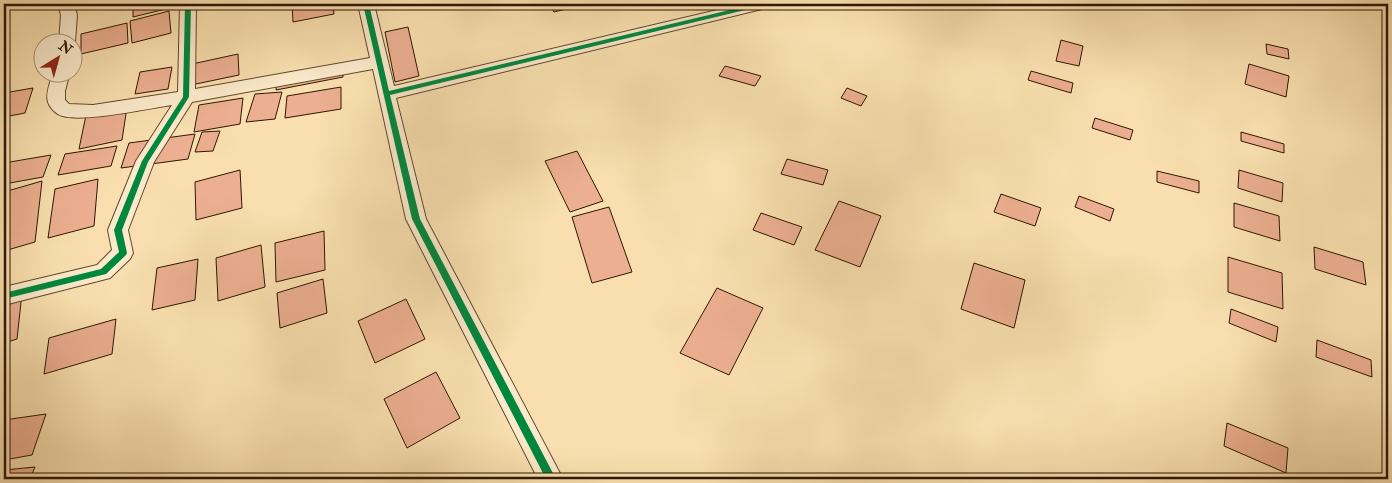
<svg xmlns="http://www.w3.org/2000/svg" width="1392" height="483" viewBox="0 0 1392 483" font-family="'IM FELL Double Pica',serif">
  <style>
    .building { fill: #ecaf91; stroke: #2e1700 }
    .lines { fill: none; stroke-linecap: round; stroke-linejoin: round }
    .minor-casing { stroke: #61492c; stroke-width: 2 }
    .minor { fill: #fbeacb; fill-rule: evenodd }
    .cycleway-casing { stroke: #fbeacb; stroke-width: 3 }
    .cycleway { fill: #00873e; fill-rule: evenodd }
  </style>
  <rect width="100%" height="100%" fill="#f9dfaf"/>
  <filter id="stains"><feTurbulence type="fractalNoise" baseFrequency=".004" numOctaves="4"/><feColorMatrix values="0 0 0 0 .2 0 0 0 0 .09 0 0 0 0 .02 0 0 0 .5 -.17"/></filter>
  <radialGradient id="worn" r=".72"><stop offset=".6" stop-color="#630" stop-opacity="0"/><stop offset="1" stop-color="#630" stop-opacity=".3"/></radialGradient>
  <g class="building">
    <path d="M4 4H31L4 9Z"/>
    <path d="M133 4H170V8L133 17Z"/>
    <path d="M292 4H333L334 14 293 22Z"/>
    <path d="M549 4H573L574 7 554 12Z"/>
    <path d="M169 11 171 33 132 43 130 21Z"/>
    <path d="M127 23 128 43 81 54V34Z"/>
    <path d="M408 27 419 76 395 82 385 32Z"/>
    <path d="M1061 40 1083 46 1079 66 1056 61Z"/>
    <path d="M1266 44 1288 49 1289 59 1267 54Z"/>
    <path d="M238 54 239 75 191 85 192 64Z"/>
    <path d="M1249 64 1289 76 1286 97 1245 84Z"/>
    <path d="M343 66V77L276 90 277 78Z"/>
    <path d="M725 66 761 76 755 86 719 76Z"/>
    <path d="M172 67 168 89 135 94 140 72Z"/>
    <path d="M1031 71 1073 83 1071 93 1028 80Z"/>
    <path d="M341 87V109L285 118 287 96Z"/>
    <path d="M33 88 25 113 4 117V93Z"/>
    <path d="M847 88 867 96 861 106 841 98Z"/>
    <path d="M282 92 275 119 246 122 255 94Z"/>
    <path d="M243 98 240 124 194 132 199 105Z"/>
    <path d="M127 107 122 140 79 149 86 115Z"/>
    <path d="M1095 118 1133 130 1130 140 1092 128Z"/>
    <path d="M220 131 213 151 195 152 202 132Z"/>
    <path d="M1241 132 1284 144V153L1241 141Z"/>
    <path d="M195 134 188 159 121 168 129 143Z"/>
    <path d="M117 146 111 166 58 175 65 154Z"/>
    <path d="M577 151 603 201 570 212 545 161Z"/>
    <path d="M51 155 43 177 4 184V163Z"/>
    <path d="M787 159 828 170 823 185 781 174Z"/>
    <path d="M240 170 242 208 196 220 195 182Z"/>
    <path d="M1239 170 1283 183 1282 202 1238 188Z"/>
    <path d="M1157 171 1199 181V193L1157 182Z"/>
    <path d="M98 179 94 226 48 238 55 189Z"/>
    <path d="M42 181 35 242 4 251V192Z"/>
    <path d="M1001 194 1041 208 1035 226 994 212Z"/>
    <path d="M1079 196 1114 209 1110 221 1075 207Z"/>
    <path d="M839 201 881 216 860 267 815 250Z"/>
    <path d="M1234 203 1279 216 1280 241 1234 227Z"/>
    <path d="M609 207 632 272 592 283 572 217Z"/>
    <path d="M761 213 802 227 794 245 753 230Z"/>
    <path d="M324 231 325 270 276 282 275 243Z"/>
    <path d="M261 245 265 287 218 301 216 258Z"/>
    <path d="M1314 247 1363 262 1366 285 1315 269Z"/>
    <path d="M1228 257 1282 273 1283 309 1228 292Z"/>
    <path d="M198 259 195 300 152 310 157 268Z"/>
    <path d="M974 263 1025 280 1014 328 961 309Z"/>
    <path d="M323 279 327 313 280 328 277 293Z"/>
    <path d="M717 288 763 308 729 375 680 353Z"/>
    <path d="M22 293 17 339 4 343V299Z"/>
    <path d="M406 299 425 339 375 363 358 321Z"/>
    <path d="M1231 309 1278 327 1276 342 1229 323Z"/>
    <path d="M116 319 112 354 44 374 49 338Z"/>
    <path d="M1317 340 1371 360 1372 377 1316 357Z"/>
    <path d="M436 372 460 418 407 448 384 399Z"/>
    <path d="M46 414 32 455 4 460V420Z"/>
    <path d="M1227 423 1288 448 1286 473 1224 446Z"/>
    <path d="M35 467 30 479H4V470Z"/>
  </g>
  <g class="lines">
    <defs>
      <g id="minor">
        <path d="M58 4H74L77 15 75 42 73 46 72 42H59L61 15Z"/>
        <path d="M180 4H196L195 89 370 58 358 4H374L394 86 743 4H770L767 7 762 9 396 98 426 219 563 479H538L406 219 373 69 192 102 154 162 128 230 133 253 130 259 110 278 4 305V287L97 265 112 250 108 230 136 161 172 105C151 108 73 125 58 114 54 112 49 106 48 102 45 93 51 81 53 72H70L65 91V100L69 104 93 105 178 92Z"/>
      </g>
    </defs>
    <use href="#minor" class="minor-casing"/>
    <use href="#minor" class="minor"/>
    <defs>
      <g id="cycleway">
        <path d="M185 4H191L189 97 148 162 122 230 127 253 126 255 106 274 4 299V293L101 269 119 252 114 230 142 161 183 97Z"/>
        <path d="M363 4H369L389 91 755 4H765L762 6 390 95 420 219 556 479H546L412 219Z"/>
      </g>
    </defs>
    <use href="#cycleway" class="cycleway-casing"/>
    <use href="#cycleway" class="cycleway"/>
  </g>
  <rect width="1392" height="483" fill="none" stroke="#f9dfaf" stroke-width="20"/>
  <rect x="5" y="5" width="1382" height="473" fill="none" stroke="#2e1700" stroke-width="2.5"/>
  <rect x="10" y="10" width="1372" height="463" fill="none" stroke="#2e1700"/>
  <g transform="translate(58 58) rotate(37)"><circle r="24" fill="#fbeacb" stroke="#a9967a"/>
  <path d="M0-4L9 19L0 12L-9 19Z" fill="#8f2418"/>
  <text y="-8" font-size="14" font-weight="bold" text-anchor="middle" fill="#2e1700">N</text>
  </g>
  <rect width="100%" height="100%" filter="url(#stains)"/>
  <rect width="100%" height="100%" fill="url(#worn)"/>
</svg>
